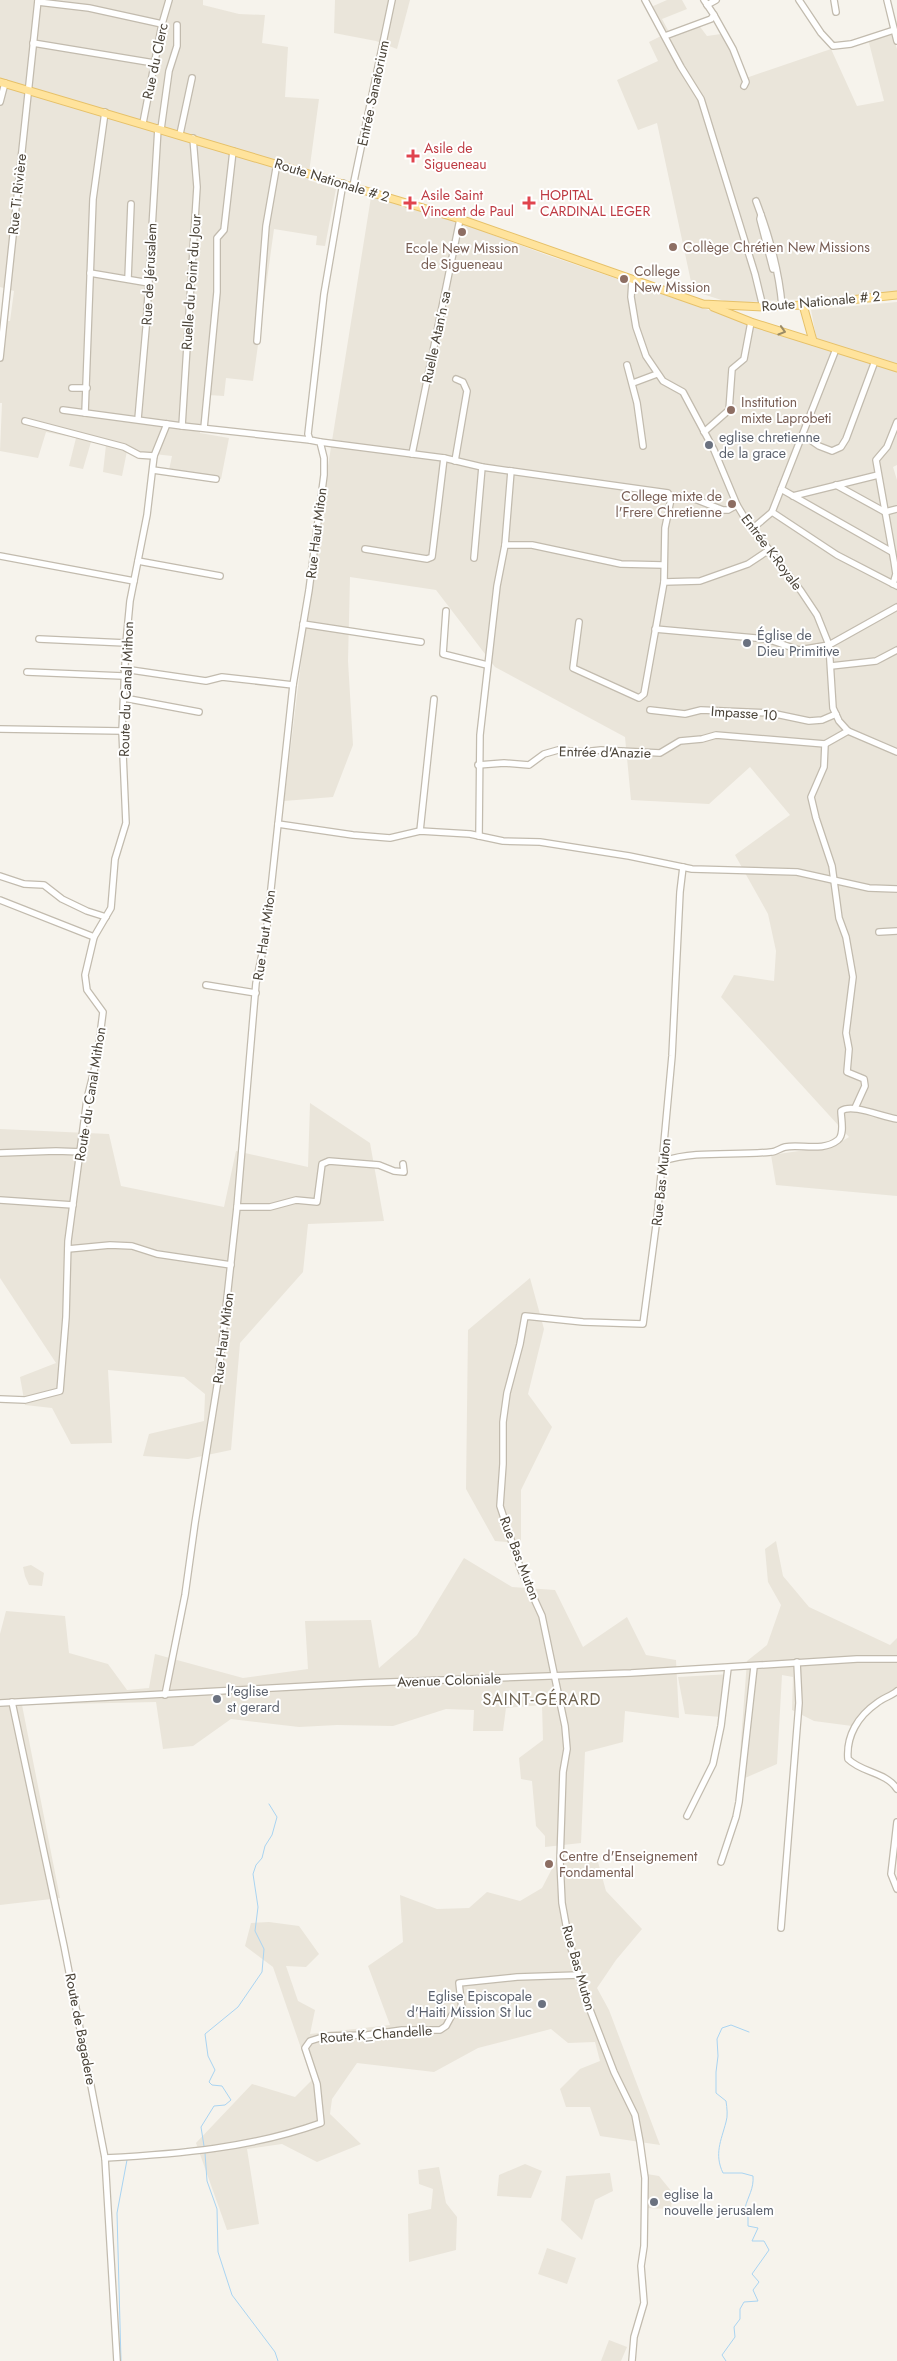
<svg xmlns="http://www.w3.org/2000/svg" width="897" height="2361" viewBox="0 0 897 2361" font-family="Jost,sans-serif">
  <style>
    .residential { fill: #eae5da }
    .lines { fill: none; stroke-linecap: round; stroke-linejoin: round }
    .stream { stroke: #a9d4f2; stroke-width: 1 }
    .minor-casing { stroke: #c2bbae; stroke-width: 8 }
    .major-casing { stroke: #e6c16a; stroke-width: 9 }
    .minor { stroke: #fff; stroke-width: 5.5 }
    .major { stroke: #ffe39c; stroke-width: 7 }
    .oneway { stroke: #9c8c66 }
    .health-dot { fill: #e0444e; stroke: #fff; stroke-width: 2 }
    .education-dot { fill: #8d6e63; stroke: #fff; stroke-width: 2 }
    .worship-dot { fill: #6b7280; stroke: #fff; stroke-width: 2 }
    .labels { text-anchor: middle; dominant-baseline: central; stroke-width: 4; stroke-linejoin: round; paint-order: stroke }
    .street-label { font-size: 14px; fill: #4b4439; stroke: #fff }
    .health-label { font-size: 14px; fill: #be3a42; stroke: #fff; text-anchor: start }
    .education-label { font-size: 14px; fill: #785e54; stroke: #fff; text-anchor: start }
    .worship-label { font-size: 14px; fill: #5b616d; stroke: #fff; text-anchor: start }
    .quarter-label { font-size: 16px; letter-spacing: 1px; fill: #6e6250; stroke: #fff }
  </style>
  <rect width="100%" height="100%" fill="#f6f3ec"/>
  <g class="residential">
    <path d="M0 0H203V5L239 14 265 15 262 43 288 47 285 97 319 99 308 180 336 189 325 246 316 245 317 236 274 229 253 381 226 378 224 396 208 395 200 433 229 438 221 479 169 470 172 456 127 451 122 476 103 472 106 445 91 442 83 469 69 466 76 438 46 432 38 458 0 451 2 403H0V320L10 321 14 291 0 287Z"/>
    <path d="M335 0H410L397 49 376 41 334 33Z"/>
    <path d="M667 0H682L687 9 662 19 669 32 698 24 707 36 721 34 746 78 831 49 857 106 884 101 868 39 891 30 897 49V294L731 303 693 291 657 123 638 130 617 80 658 61 649 42 663 35 651 7Z"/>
    <path d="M371 197 458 222 544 254 818 347 811 310 897 302V465L893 467 897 480V1196L776 1185 771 1155 834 1146 849 1137 721 997 734 975 774 981 776 951 768 914 735 855 790 815 750 767 709 804 631 800 625 737 495 667 436 590 350 577 348 661 353 745 333 797 284 801 316 541Z"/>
    <path d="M310 1103 370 1143 384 1221 308 1224 303 1272 240 1343 231 1450 188 1459 143 1456 149 1434 204 1421 205 1394 184 1377 108 1370 112 1443 71 1444 52 1408 25 1405 20 1377 56 1363 0 1278V1129L109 1134 121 1186 224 1207 236 1151 308 1167Z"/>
    <path d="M530 1278 544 1329 528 1394 552 1427 521 1490V1543L495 1541 466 1489 468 1330Z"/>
    <path d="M776 1541 783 1576 809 1607 890 1645 897 1638V1691L882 1695 852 1726 814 1721 792 1710 793 1677 782 1675 777 1764 738 1781 747 1661 767 1645 781 1605 768 1582 765 1549Z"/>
    <path d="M464 1558 512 1587 555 1590 583 1647 627 1617 646 1655 676 1660 679 1718 625 1711 623 1742 585 1752 581 1843 545 1847V1836L536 1826 532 1781 521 1779 519 1758 543 1740 542 1705 506 1708 503 1731H473L474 1710 446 1709 393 1726 337 1725 299 1727 231 1719 193 1746 163 1749 156 1702 22 1705 60 1898 0 1905V1634L6 1611 65 1616 69 1653 108 1664 127 1690 149 1688 155 1654 243 1678 308 1669 305 1621 371 1620 379 1668 417 1635Z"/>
    <path d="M31 1565 44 1573 42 1586 29 1585 25 1576 23 1567Z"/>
    <path d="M731 1674 721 1717 685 1714 678 1677Z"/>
    <path d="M556 1861 598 1862 606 1891 642 1929 616 1960 597 1988 609 2010 660 2145 600 2136 590 2107H566L560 2089 580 2069 600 2061 595 2042 568 2043 551 2029 478 2048 434 2072 357 2063 332 2099 330 2114 361 2144 317 2162 282 2144 247 2149 259 2224 227 2230 196 2143 252 2084 295 2097 312 2080 273 1967 245 1946 251 1923 269 1922 299 1926 319 1954 306 1967 286 1966 298 2001 315 2010 310 2034 390 2025 368 1966 403 1942 400 1895 437 1909 469 1908 487 1892 520 1901 542 1888Z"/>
    <path d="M525 2164 542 2171 531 2198 497 2196 499 2175Z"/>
    <path d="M439 2167 446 2203 457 2217 456 2250 409 2262 408 2214 431 2209 433 2189 419 2184 418 2170Z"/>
    <path d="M610 2173 613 2191 595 2200 582 2240 561 2220 566 2176Z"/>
    <path d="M647 2174 659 2176 672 2192 671 2209 646 2208Z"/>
    <path d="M547 2248 576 2258 567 2284 538 2274Z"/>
    <path d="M609 2340 627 2347 621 2361H601Z"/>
  </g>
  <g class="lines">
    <g class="stream">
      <path d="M204 2146 201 2127 214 2106 225 2105 231 2100 222 2086 212 2085 209 2082 215 2070 208 2056 205 2034 238 2007 262 1972 264 1949 255 1931 258 1907 253 1874 256 1865 262 1858 265 1846 272 1835 277 1817 269 1804"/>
      <path d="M205 2153 207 2181 217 2209 218 2252 232 2295 275 2352 278 2361"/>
      <path d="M121 2361 117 2213 127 2160"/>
      <path d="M726 2361 722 2355 735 2337 734 2327 740 2319V2309L744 2302 758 2301 753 2290 759 2282 752 2274 769 2250 764 2241H752L758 2228 748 2226V2215L745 2208C748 2196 754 2189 753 2176L742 2173H723C714 2154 721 2141 726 2122 728 2116 727 2108 726 2101L716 2093V2072L718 2056 717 2039 722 2028 731 2025 749 2032"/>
    </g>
    <defs>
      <g id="minor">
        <path d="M645 0 681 67 701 99 755 274 763 307"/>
        <path d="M799 0 821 33 833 46 851 44 894 30"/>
        <path d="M834 0 836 12"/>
        <path d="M887 0 897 41"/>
        <path d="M38 2 89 8 162 24"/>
        <path d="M707 5 716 0"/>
        <path d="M714 15 733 49 746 82 744 86"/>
        <path d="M665 36 711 19 714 15 704 0"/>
        <path d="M33 43 154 63"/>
        <path d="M0 102 5 83"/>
        <path d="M143 123 162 24 169 0"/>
        <path d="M161 129 169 71 177 46V25"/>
        <path d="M180 134 192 78"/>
        <path d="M353 186 392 0"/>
        <path d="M756 201C769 235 779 270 782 306"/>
        <path d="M761 215 760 219 773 269"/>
        <path d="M90 273 149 283"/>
        <path d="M128 279 131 204"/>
        <path d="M632 281 631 297 636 327 646 356 663 381 683 392 714 450 737 505 746 520 801 591 817 615 829 645 833 708 839 721 848 731 897 752"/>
        <path d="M257 341 266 226 277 163"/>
        <path d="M0 358 38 0"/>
        <path d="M627 365 637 403 643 446"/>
        <path d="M633 383 657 374"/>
        <path d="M72 388H87"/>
        <path d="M63 410 182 426 310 440"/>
        <path d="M85 413 93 199 105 112"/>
        <path d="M138 419 146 328 158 128"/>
        <path d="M25 421 124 447 139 455 154 456"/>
        <path d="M182 426 197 187 193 138"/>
        <path d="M204 428 217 292V238L224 230 233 151"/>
        <path d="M704 432 729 410 732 369 744 359 751 322"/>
        <path d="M803 435 819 446 832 451 841 447 846 439 875 361"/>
        <path d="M320 442 444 458 482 467 668 493 671 499 665 528 664 582"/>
        <path d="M412 454 460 219"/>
        <path d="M455 461 467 391 463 382 456 379"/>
        <path d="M153 470 216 479"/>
        <path d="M836 485 885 512 897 509"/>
        <path d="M781 489 892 552"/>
        <path d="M670 496H687L723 510H728L737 505"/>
        <path d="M793 496 878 475"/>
        <path d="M772 512 837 555 897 586"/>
        <path d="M752 529 772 512 836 349"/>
        <path d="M505 545H532L621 564 663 565"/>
        <path d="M365 549 427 559 432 557 444 458"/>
        <path d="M0 556 134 581"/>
        <path d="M474 558 482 467"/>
        <path d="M138 561 220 576"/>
        <path d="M893 584 896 574 894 561 876 460 887 447 897 422"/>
        <path d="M446 611 443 654 487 665"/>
        <path d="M579 622 573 668 639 698 644 694 664 582 700 581 748 564 769 550"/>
        <path d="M303 624 421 642"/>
        <path d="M655 629 767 639 799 650 829 645 897 607"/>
        <path d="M39 639 126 643"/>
        <path d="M831 666 876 661 897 650"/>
        <path d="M124 669 206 681 222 677 293 685"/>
        <path d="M27 672 123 676"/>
        <path d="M124 698 199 712"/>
        <path d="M650 710 685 714 701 710 771 713 809 721 822 720 836 714"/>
        <path d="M0 729 122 731"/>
        <path d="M825 744 824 767 811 797 816 818 832 866 839 918 846 937 853 977 846 1033 849 1049 847 1072 864 1079 865 1086 855 1108"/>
        <path d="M478 765 504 763 529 765 544 754 558 750 583 752 601 750 660 753 680 741 702 739 716 735 825 744 848 731"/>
        <path d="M278 824 353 835 390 838 420 831 470 834 503 841 540 842 629 856 692 869 797 872 869 888 897 889"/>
        <path d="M420 831 434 699"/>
        <path d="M479 836 480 735 497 586 505 545 511 471"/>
        <path d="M0 876 24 884 44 885 62 899 87 911 106 917"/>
        <path d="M0 900 94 937"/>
        <path d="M879 932 897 931"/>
        <path d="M206 985 256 993"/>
        <path d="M0 1153 56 1151 83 1152"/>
        <path d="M663 1161C698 1150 734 1156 771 1152 776 1152 780 1148 785 1147 801 1144 823 1152 838 1140 845 1134 841 1119 841 1111 852 1103 882 1117 897 1119"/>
        <path d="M0 1200 73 1205"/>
        <path d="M237 1207H270L296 1200 317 1202 322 1164 329 1161 379 1165 394 1171 404 1172 403 1164"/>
        <path d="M68 1249 110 1245 132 1246 157 1254 231 1265"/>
        <path d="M0 1399 25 1400 60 1391 66 1317 68 1241 87 1099 97 1059 103 1012 87 990 85 975 94 937 111 908 115 859 126 823 122 731 126 643 130 601 147 515 154 456 167 424"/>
        <path d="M897 1691C891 1696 883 1698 877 1703 858 1716 846 1736 848 1759 862 1773 886 1772 897 1789"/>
        <path d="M165 1695 185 1595 195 1523 218 1380 237 1207 256 983 266 935 293 685 309 590 324 475V458L320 442 310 440 308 434 324 294 343 183"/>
        <path d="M12 1702 64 1946 105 2158 117 2361"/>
        <path d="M0 1703 364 1683 631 1673 857 1659H897"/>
        <path d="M687 1816 713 1764 721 1726 728 1668"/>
        <path d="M897 1822 891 1874 897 1889"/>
        <path d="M721 1862 736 1817 739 1802 754 1667"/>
        <path d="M781 1928 799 1703 797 1662"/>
        <path d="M105 2158C179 2154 251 2148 321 2123L317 2084 305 2048 310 2041 326 2036 367 2035 402 2030H440L446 2026 452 2015 462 2009 459 1983 517 1977 579 1975"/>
        <path d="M632 2361 634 2337 644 2303 641 2266 644 2246 645 2178 640 2142 635 2115 614 2072 587 2002 569 1941 562 1903 560 1861 563 1772 567 1749 565 1726 542 1616 521 1570 500 1506 503 1464V1422L507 1393 520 1344 525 1316 583 1322 643 1324 657 1218 672 1056 680 892 683 867"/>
      </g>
      <g id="major">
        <path d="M0 82 460 219 703 304 763 307 803 305 897 295"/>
        <path d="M803 305 813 341"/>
        <path d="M713 307 751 322 897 368"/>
      </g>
    </defs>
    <use href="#minor" class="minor-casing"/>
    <use href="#major" class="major-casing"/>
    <use href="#minor" class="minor"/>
    <use href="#major" class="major"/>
  </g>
  <defs><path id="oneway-chevron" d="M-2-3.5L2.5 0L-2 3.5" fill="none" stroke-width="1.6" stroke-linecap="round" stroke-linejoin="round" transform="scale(1.25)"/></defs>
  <use class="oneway" href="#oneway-chevron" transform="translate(782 331) rotate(17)"/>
  <g class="health-dot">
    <path d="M410.5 148.5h5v5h5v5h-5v5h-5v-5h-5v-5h5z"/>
    <path d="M407.5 195.5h5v5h5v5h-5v5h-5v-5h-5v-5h5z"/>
    <path d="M526.5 195.5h5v5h5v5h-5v5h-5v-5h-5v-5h5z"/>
  </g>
  <g class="education-dot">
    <circle cx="462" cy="232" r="5"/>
    <circle cx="673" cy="247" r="5"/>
    <circle cx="624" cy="279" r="5"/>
    <circle cx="731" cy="410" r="5"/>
    <circle cx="732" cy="504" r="5"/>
    <circle cx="549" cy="1864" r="5"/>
  </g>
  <g class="worship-dot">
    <circle cx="709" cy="445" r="5"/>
    <circle cx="747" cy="643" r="5"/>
    <circle cx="217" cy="1699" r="5"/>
    <circle cx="542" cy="2004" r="5"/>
    <circle cx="654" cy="2202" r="5"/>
  </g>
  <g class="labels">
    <g class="street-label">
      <text transform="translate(155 61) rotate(-78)">Rue du Clerc</text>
      <text transform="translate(373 93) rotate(-78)">Entrée Sanatorium</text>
      <text transform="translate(332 180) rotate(17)">Route Nationale # 2</text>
      <text transform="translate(17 194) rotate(-84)">Rue Ti Rivière</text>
      <text transform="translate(149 274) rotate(-87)">Rue de Jérusalem</text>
      <text transform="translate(191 282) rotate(-86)">Ruelle du Point du Jour</text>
      <text transform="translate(821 301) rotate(-5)">Route Nationale # 2</text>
      <text transform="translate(436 337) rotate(-78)">Ruelle Atan'n sa</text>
      <text transform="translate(316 533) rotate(-83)">Rue Haut Miton</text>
      <text transform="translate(772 552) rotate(53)">Entrée K-Royale</text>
      <text transform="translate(126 689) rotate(-88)">Route du Canal Mithon</text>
      <text transform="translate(744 713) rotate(4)">Impasse 10</text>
      <text transform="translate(605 752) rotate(1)">Entrée d'Anazie</text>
      <text transform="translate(264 935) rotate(-82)">Rue Haut Miton</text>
      <text transform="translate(90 1094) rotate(-81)">Route du Canal Mithon</text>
      <text transform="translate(661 1182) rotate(-84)">Rue Bas Muton</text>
      <text transform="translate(223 1338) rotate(-83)">Rue Haut Miton</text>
      <text transform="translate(520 1558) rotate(69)">Rue Bas Muton</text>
      <text transform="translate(449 1680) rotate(-2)">Avenue Coloniale</text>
      <text transform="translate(579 1968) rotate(74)">Rue Bas Muton</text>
      <text transform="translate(81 2029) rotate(79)">Route de Bagadere</text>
      <text transform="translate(376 2034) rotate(-4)">Route K_Chandelle</text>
    </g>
    <g class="health-label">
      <text x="424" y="148">Asile de<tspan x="424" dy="16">Sigueneau</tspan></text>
      <text x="421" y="195">Asile Saint<tspan x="421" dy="16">Vincent de Paul</tspan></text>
      <text x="540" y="195">HOPITAL<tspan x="540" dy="16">CARDINAL LEGER</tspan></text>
    </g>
    <g class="education-label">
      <text x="683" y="247">Collège Chrétien New Missions</text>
      <text x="462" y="248" text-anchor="middle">Ecole New Mission<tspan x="462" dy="16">de Sigueneau</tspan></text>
      <text x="634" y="271">College<tspan x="634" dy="16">New Mission</tspan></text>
      <text x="741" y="402">Institution<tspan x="741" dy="16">mixte Laprobeti</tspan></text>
      <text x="722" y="496" text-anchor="end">College mixte de<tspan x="722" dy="16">l'Frere Chretienne</tspan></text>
      <text x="559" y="1856">Centre d'Enseignement<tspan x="559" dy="16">Fondamental</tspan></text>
    </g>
    <g class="worship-label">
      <text x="719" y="437">eglise chretienne<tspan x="719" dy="16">de la grace</tspan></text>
      <text x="757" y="635">Église de<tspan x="757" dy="16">Dieu Primitive</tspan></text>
      <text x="227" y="1691">l'eglise<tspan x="227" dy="16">st gerard</tspan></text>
      <text x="532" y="1996" text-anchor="end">Eglise Episcopale<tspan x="532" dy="16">d'Haiti Mission St luc</tspan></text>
      <text x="664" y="2194">eglise la<tspan x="664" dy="16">nouvelle jerusalem</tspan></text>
    </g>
    <g class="quarter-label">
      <text x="542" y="1699">SAINT-GÉRARD</text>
    </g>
  </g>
</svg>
